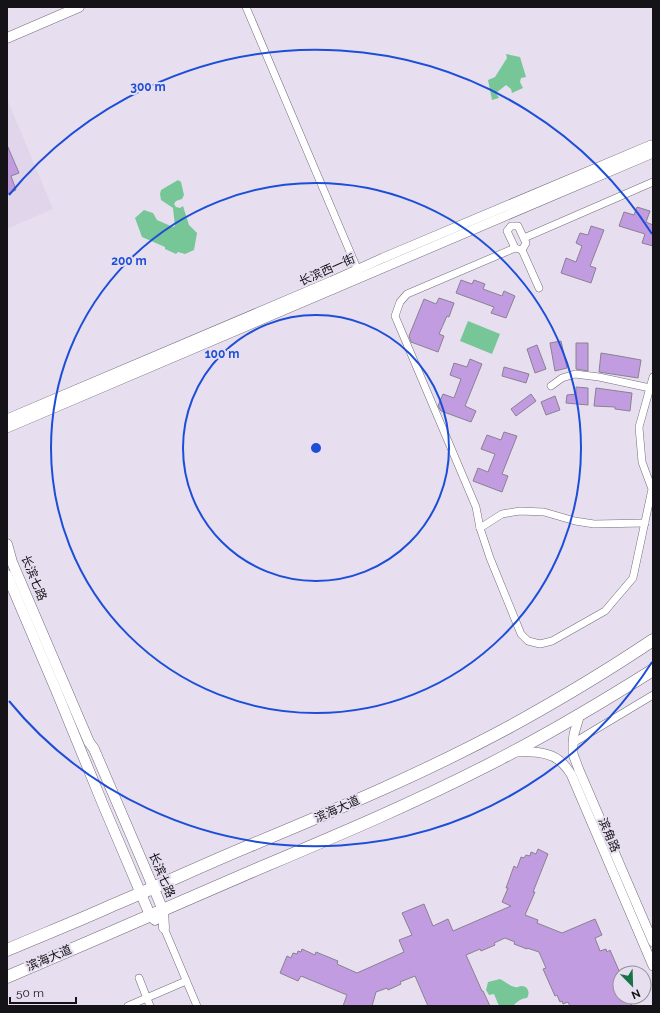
<svg xmlns="http://www.w3.org/2000/svg" width="660" height="1013" viewBox="0 0 660 1013" font-family="Raleway,'Noto Sans SC',sans-serif">
  <style>
    .built { fill: #e1d5ec }
    .water { fill: #76c697 }
    .building { fill: #c29ce1; stroke: #898190 }
    .lines { fill: none; stroke-linecap: round; stroke-linejoin: round }
    .minor-casing { stroke: #746d7b; stroke-width: 8 }
    .tertiary-casing { stroke: #746d7b; stroke-width: 10 }
    .secondary-casing { stroke: #746d7b; stroke-width: 11 }
    .trunk-casing { stroke: #746d7b; stroke-width: 13 }
    .minor { stroke: #fff; stroke-width: 7 }
    .tertiary { stroke: #fff; stroke-width: 9 }
    .secondary { stroke: #fff; stroke-width: 10 }
    .trunk { stroke: #fff; stroke-width: 12 }
    .ring { fill: none; stroke: #1d4ed8; stroke-width: 2 }
    .labels { text-anchor: middle; dominant-baseline: central; stroke-width: 4; stroke-linejoin: round; paint-order: stroke }
    .street-label { font-size: 12px; fill: #151218; stroke: #e7dfef }
    .centre { fill: #1d4ed8; stroke: #e7dfef; stroke-width: 2 }
    .ring-label { font-size: 12px; text-anchor: middle; font-weight: bold; fill: #1d4ed8; stroke: #e7dfef; stroke-width: 4; stroke-linejoin: round; paint-order: stroke }
  </style>
  <rect width="100%" height="100%" fill="#e7dfef"/>
  <path class="built" d="M7 99 53 209 7 229Z"/>
  <g class="water">
    <path d="M506 54 520 57 526 77 521 78 520 82 523 88 512 93 511 89 506 85 496 93 499 98 492 100 488 80 495 77 507 58Z"/>
    <path d="M178 180 181 182 184 195 182 199 176 201 174 204 176 207 180 208 183 206 189 225 197 233 194 250 185 254 178 252 176 254 165 249V247L142 237 135 218 144 210 153 213 157 220 173 227 175 226 173 208 161 200 160 194 161 190Z"/>
    <path d="M468 321 500 334 492 354 460 341Z"/>
    <path d="M500 979C504 981 510 986 515 987 519 988 518 986 521 986 529 986 530 994 527 998 521 998 517 1002 513 1006H499L494 994 489 995 486 990 488 982Z"/>
  </g>
  <g class="building">
    <path d="M7 145 19 173 11 176 16 190 7 194Z"/>
    <path d="M637 207 650 211 646 222 653 225V246L642 243 645 234 619 226 624 212 634 215Z"/>
    <path d="M591 226 604 230 590 266 596 268 591 283 561 273 566 258 576 262 582 246 576 243 580 233 588 235Z"/>
    <path d="M461 280 472 284 474 280 485 284 483 289 502 296 504 291 515 296 506 318 491 313 494 307 456 293Z"/>
    <path d="M439 298 454 303 449 317 447 316 439 334 444 336 438 352 411 342 409 336 424 299 436 304Z"/>
    <path d="M561 341 567 368 555 371 550 343Z"/>
    <path d="M576 343H588V371L576 369Z"/>
    <path d="M537 345 546 369 535 373 527 349Z"/>
    <path d="M601 353 619 356 641 360 638 378 599 372Z"/>
    <path d="M470 359 482 364 465 406 476 411 471 422 441 411 438 406 443 394 454 398 461 379 450 375 454 363 467 367Z"/>
    <path d="M504 367 529 374 526 383 502 376Z"/>
    <path d="M576 387 588 388V405L566 403 567 395 576 394Z"/>
    <path d="M596 388 632 393 630 411 615 409V407L594 406Z"/>
    <path d="M531 394 536 401 516 416 511 409Z"/>
    <path d="M555 396 560 410 546 415 541 402Z"/>
    <path d="M504 432 517 436 502 474 508 476 502 492 473 481 478 468 488 472 495 454 481 449 487 435 501 440Z"/>
    <path d="M538 849 548 854 533 892H535L525 915 538 920 537 923 562 933 595 919 602 935 595 938 600 951 606 949 607 952 610 950 620 973H617L620 980V997H630L633 1003H631L632 1006H570L568 1002 563 1004 562 1001 560 1002 557 995 555 996 543 969 546 968 539 952 527 948V949L514 944 515 942 505 938 494 943 495 945 481 951 480 949 466 955 482 991H483L490 1006H428L415 976 400 982 401 984 388 990 387 988 376 992 372 1006H343L347 995 301 976 298 981 280 973 287 956 291 958 293 953 297 954 298 951 301 952 302 949 315 955 316 952 338 961 337 964 357 973 404 952 399 940 412 935 402 913 424 904 433 926 448 919 453 931 511 906 502 902 508 888H506L514 866 517 868 521 857 524 858 526 855 530 856 531 852 536 854Z"/>
  </g>
  <g class="lines">
    <defs>
      <g id="minor">
        <path d="M246 7 359 273"/>
        <path d="M511 226H518L526 243 522 250 515 248 507 231Z"/>
        <path d="M524 238 653 182"/>
        <path d="M515 248 407 294 400 302 395 316 476 507 480 528 490 558 521 634 528 641 540 644 552 641 605 611 633 578 652 489 642 462 639 427 653 377"/>
        <path d="M522 250 539 288"/>
        <path d="M551 386 562 378 575 374 599 377 650 388"/>
        <path d="M480 528 502 514 520 511 544 512 575 521 594 524 645 523"/>
        <path d="M573 743 653 695"/>
        <path d="M164 928 197 1006"/>
        <path d="M139 978 150 1006"/>
        <path d="M128 1006 186 981"/>
      </g>
      <g id="tertiary">
        <path d="M7 419 332 281 383 258 651 145 653 151"/>
        <path d="M7 428 653 153"/>
        <path d="M580 714 574 734 573 743V754L579 770 653 942"/>
        <path d="M517 752C531 751 550 751 561 762 565 765 568 770 571 774L653 966"/>
      </g>
      <g id="secondary">
        <path d="M7 38 79 7"/>
        <path d="M7 544 12 562 89 742 94 749 163 910 164 928"/>
        <path d="M7 575 56 690 104 807 150 915 155 920"/>
      </g>
      <g id="trunk">
        <path d="M7 950C42 935 78 921 113 905 159 886 203 865 249 846 338 809 426 772 511 726 560 699 607 671 653 640"/>
        <path d="M7 977C90 942 172 906 255 870 333 837 412 804 488 765 545 736 599 704 653 670"/>
      </g>
    </defs>
    <use href="#minor" class="minor-casing"/>
    <use href="#tertiary" class="tertiary-casing"/>
    <use href="#secondary" class="secondary-casing"/>
    <use href="#trunk" class="trunk-casing"/>
    <use href="#minor" class="minor"/>
    <use href="#tertiary" class="tertiary"/>
    <use href="#secondary" class="secondary"/>
    <use href="#trunk" class="trunk"/>
  </g>
  <g class="ring">
    <circle cx="316" cy="448" r="133"/>
    <circle cx="316" cy="448" r="265"/>
    <path d="M652 662A398 398 0 0 1 9 701M9 195A398 398 0 0 1 652 234"/>
  </g>
  <g class="labels">
    <g class="street-label">
      <text transform="translate(327 270) rotate(-24)">长滨西一街</text>
      <text transform="translate(34 578) rotate(68)">长滨七路</text>
      <text transform="translate(337 809) rotate(-24)">滨海大道</text>
      <text transform="translate(609 835) rotate(67)">滨角路</text>
      <text transform="translate(162 875) rotate(67)">长滨七路</text>
      <text transform="translate(49 958) rotate(-23)">滨海大道</text>
    </g>
  </g>
  <circle cx="316" cy="448" r="6" class="centre"/>
  <g class="ring-label">
    <text x="148" y="91">300 m</text>
    <text x="129" y="265">200 m</text>
    <text x="222" y="358">100 m</text>
  </g>
  <rect width="660" height="1013" fill="none" stroke="#151218" stroke-width="16"/>
  <g transform="translate(632 985) rotate(157)"><circle r="19" fill="#e7dfef" stroke="#938d99"/>
  <path d="M0-3L7 15L0 10L-7 15Z" fill="#187347"/>
  <text y="-6" font-size="11" font-weight="bold" text-anchor="middle" fill="#151218">N</text>
  </g>
  <path d="M10 997v6h66v-6" fill="none" stroke="#151218" stroke-width="2"/>
  <text x="16" y="997" font-size="12" fill="#151218" stroke="#e7dfef" stroke-width="3" paint-order="stroke">50 m</text>
</svg>
